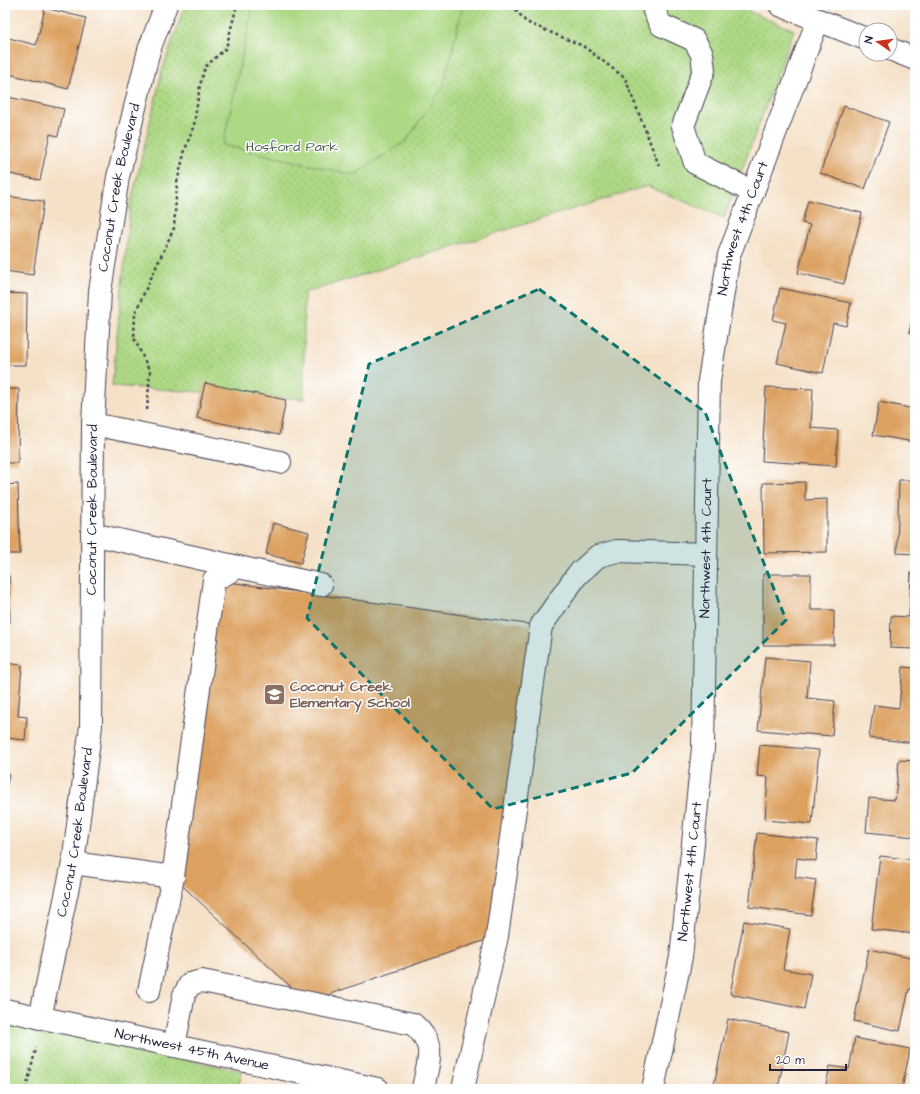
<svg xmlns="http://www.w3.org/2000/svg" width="920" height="1094" viewBox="0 0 920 1094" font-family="'Architects Daughter',sans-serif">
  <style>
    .grass { fill: url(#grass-dots); stroke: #687d60 }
    .garden { fill: #add884; stroke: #687d60 }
    .building { fill: #dca05f }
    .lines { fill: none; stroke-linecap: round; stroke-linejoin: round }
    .minor-casing { stroke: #423f50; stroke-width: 24 }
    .path { stroke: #423f50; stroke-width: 2.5; stroke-dasharray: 3 3; stroke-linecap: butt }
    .minor { stroke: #fff; stroke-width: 22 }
    .marked { fill: #0f766e; fill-opacity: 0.2; stroke: #0f766e; stroke-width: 3; stroke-dasharray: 8 5; stroke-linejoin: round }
    .labels { text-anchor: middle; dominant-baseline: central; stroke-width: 3; stroke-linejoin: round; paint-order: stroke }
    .park-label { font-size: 14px; fill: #4c5951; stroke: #fff }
    .street-label { font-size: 14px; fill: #22223b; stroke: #fff }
    .education-label { font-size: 14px; font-weight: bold; fill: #785e54; stroke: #fff; text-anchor: start }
  </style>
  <defs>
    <pattern id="grass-dots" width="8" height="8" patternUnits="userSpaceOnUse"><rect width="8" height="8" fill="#add884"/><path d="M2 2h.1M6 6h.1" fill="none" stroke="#95b973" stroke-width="1.8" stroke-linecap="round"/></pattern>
  </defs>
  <rect width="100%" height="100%" fill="#fff"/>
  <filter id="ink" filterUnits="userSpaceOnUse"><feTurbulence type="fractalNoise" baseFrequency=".025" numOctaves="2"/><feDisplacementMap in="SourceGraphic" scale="8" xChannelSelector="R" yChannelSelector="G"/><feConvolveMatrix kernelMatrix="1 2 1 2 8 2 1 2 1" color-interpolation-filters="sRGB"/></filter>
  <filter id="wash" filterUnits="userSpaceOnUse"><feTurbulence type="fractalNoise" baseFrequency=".012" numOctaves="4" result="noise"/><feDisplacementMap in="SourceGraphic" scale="16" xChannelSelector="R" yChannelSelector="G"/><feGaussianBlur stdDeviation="0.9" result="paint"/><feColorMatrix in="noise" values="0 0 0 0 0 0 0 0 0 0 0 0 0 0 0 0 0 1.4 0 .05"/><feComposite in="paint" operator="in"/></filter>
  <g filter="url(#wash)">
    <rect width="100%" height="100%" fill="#f5e1c8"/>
    <g class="grass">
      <path d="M185 5H734L794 30 724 218 647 186 304 293V399L112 386 130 207 162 71Z"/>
      <path d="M5 1022 242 1071 238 1089H5Z"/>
    </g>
    <path class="garden" d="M253 5H463L443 87 406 141 354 175 223 145Z"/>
    <g id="blocks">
      <g class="building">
        <path d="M45 8 86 18 68 89 5 73V37L36 45Z"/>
        <path d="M8 97 64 109 58 136 50 134 40 180 5 173V109Z"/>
        <path d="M844 106 889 122 865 189 820 173Z"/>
        <path d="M5 196 44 201 33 275 5 271Z"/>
        <path d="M808 200 862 213 844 284 798 273 810 225 802 223Z"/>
        <path d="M780 288 851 303 846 326 833 323 823 373 777 363 786 323 773 320Z"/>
        <path d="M5 293 27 294 26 365H5Z"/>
        <path d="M914 312H915V334L909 332Z"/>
        <path d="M205 383 286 400 279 435 197 418Z"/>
        <path d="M766 387 813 389 811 428 838 430 836 466 762 461Z"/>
        <path d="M5 389H19L18 463H5Z"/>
        <path d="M879 402 915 409V442L873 435Z"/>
        <path d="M899 480H915V554L897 553Z"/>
        <path d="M805 482V500L827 499V552L764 553 763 483Z"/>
        <path d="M18 484 20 554H5V485Z"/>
        <path d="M273 523 309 532 301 563 266 554Z"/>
        <path d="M911 573 915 574V649L890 648 891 616 909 617Z"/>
        <path d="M763 574H811V610H834V645H763Z"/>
        <path d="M5 576H9L10 623H5Z"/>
        <path d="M214 580 541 626 497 936 307 1002 173 877Z"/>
        <path d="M765 657 810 661 807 698 835 701 832 736 758 730Z"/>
        <path d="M5 663 22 665 18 716 27 717 25 740 5 738Z"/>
        <path d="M903 667 915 668V743L869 738 874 705 899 708Z"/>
        <path d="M760 745 819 750 812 824 765 820 768 777 757 776Z"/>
        <path d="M899 760 915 761V837L866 832 869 798 895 800Z"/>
        <path d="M5 773 9 774 6 790H5Z"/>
        <path d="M757 833 818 840 816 861 797 858 795 877 816 880 811 915 749 907Z"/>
        <path d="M880 856 915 860V934L871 929Z"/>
        <path d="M744 921 790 929 783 969 811 974 804 1009 730 994Z"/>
        <path d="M869 949 915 959V990L909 989 900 1031 854 1021Z"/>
        <path d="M728 1019 789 1032 778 1089H713Z"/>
        <path d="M855 1038 910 1049 902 1089H825L830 1066 849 1069Z"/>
      </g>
    </g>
  </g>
  <g filter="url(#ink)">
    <use href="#blocks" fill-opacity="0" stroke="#423f50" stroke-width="1"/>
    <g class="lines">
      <defs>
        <g id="minor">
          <path d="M656 5 654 11 661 25 694 40 702 54 704 70 683 126 695 163 753 192"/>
          <path d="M780 5 866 39"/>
          <path d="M890 49 915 59"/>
          <path d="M93 424 280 462"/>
          <path d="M92 534 238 567 214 580 173 877 149 991"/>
          <path d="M238 567 321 585"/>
          <path d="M73 863 173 877"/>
          <path id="s1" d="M5 1010 378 1089"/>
          <path id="s2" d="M40 1018 73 863 91 726 93 424 100 291 118 177 149 50 166 5"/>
          <path d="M174 1046 184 995 190 984 202 981 413 1024C438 1046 428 1060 423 1089"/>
          <path d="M463 1089 497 936 541 626 577 575 598 556 617 551 706 554"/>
          <path id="s3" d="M653 1089 681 957 703 748 709 381 729 255 818 20"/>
        </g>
      </defs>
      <use href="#minor" class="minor-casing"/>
      <g class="path">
        <path d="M512 5 526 22 583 46 625 78 660 168"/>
        <path d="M147 410 150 372 134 338 135 313 174 228 177 182 185 150 194 125 200 85 205 67 226 48 237 5"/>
        <path d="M26 1089 36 1048"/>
      </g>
      <use href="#minor" class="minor"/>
    </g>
  </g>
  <path class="marked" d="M539 289 705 412 786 620 632 773 493 809 307 618 369 364Z"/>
  <defs>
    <symbol id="school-square" viewBox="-11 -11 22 22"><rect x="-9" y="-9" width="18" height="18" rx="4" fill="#8d6e63" stroke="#fff"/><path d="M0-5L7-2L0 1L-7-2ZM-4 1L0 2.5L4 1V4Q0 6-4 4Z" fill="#fff"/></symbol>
  </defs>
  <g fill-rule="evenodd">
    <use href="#school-square" x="262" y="682" width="25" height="25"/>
  </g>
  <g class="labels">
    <g class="park-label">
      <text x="292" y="147">Hosford Park</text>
    </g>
    <g class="street-label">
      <text stroke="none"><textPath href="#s2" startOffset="837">Coconut Creek Boulevard</textPath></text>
      <text stroke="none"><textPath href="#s3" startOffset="869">Northwest 4th Court</textPath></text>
      <text stroke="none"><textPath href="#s2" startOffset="513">Coconut Creek Boulevard</textPath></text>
      <text stroke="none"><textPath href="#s3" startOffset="545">Northwest 4th Court</textPath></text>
      <text stroke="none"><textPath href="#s2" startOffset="189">Coconut Creek Boulevard</textPath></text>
      <text stroke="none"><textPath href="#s3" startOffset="221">Northwest 4th Court</textPath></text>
      <text stroke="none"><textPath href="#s1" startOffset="191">Northwest 45th Avenue</textPath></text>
    </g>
    <g class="education-label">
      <text x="290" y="687">Coconut Creek<tspan x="290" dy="16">Elementary School</tspan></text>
    </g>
  </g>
  <rect width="920" height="1094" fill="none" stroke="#fff" stroke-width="20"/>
  <g transform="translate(878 42) rotate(283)"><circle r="19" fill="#ffffff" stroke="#a7a7b1"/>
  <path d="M0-3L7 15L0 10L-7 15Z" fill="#c8321e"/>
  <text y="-6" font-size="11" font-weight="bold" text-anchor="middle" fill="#22223b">N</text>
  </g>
  <path d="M770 1064v6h76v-6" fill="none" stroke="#22223b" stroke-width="2"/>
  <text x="776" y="1064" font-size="12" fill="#22223b" stroke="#ffffff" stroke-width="3" paint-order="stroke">20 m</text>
</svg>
